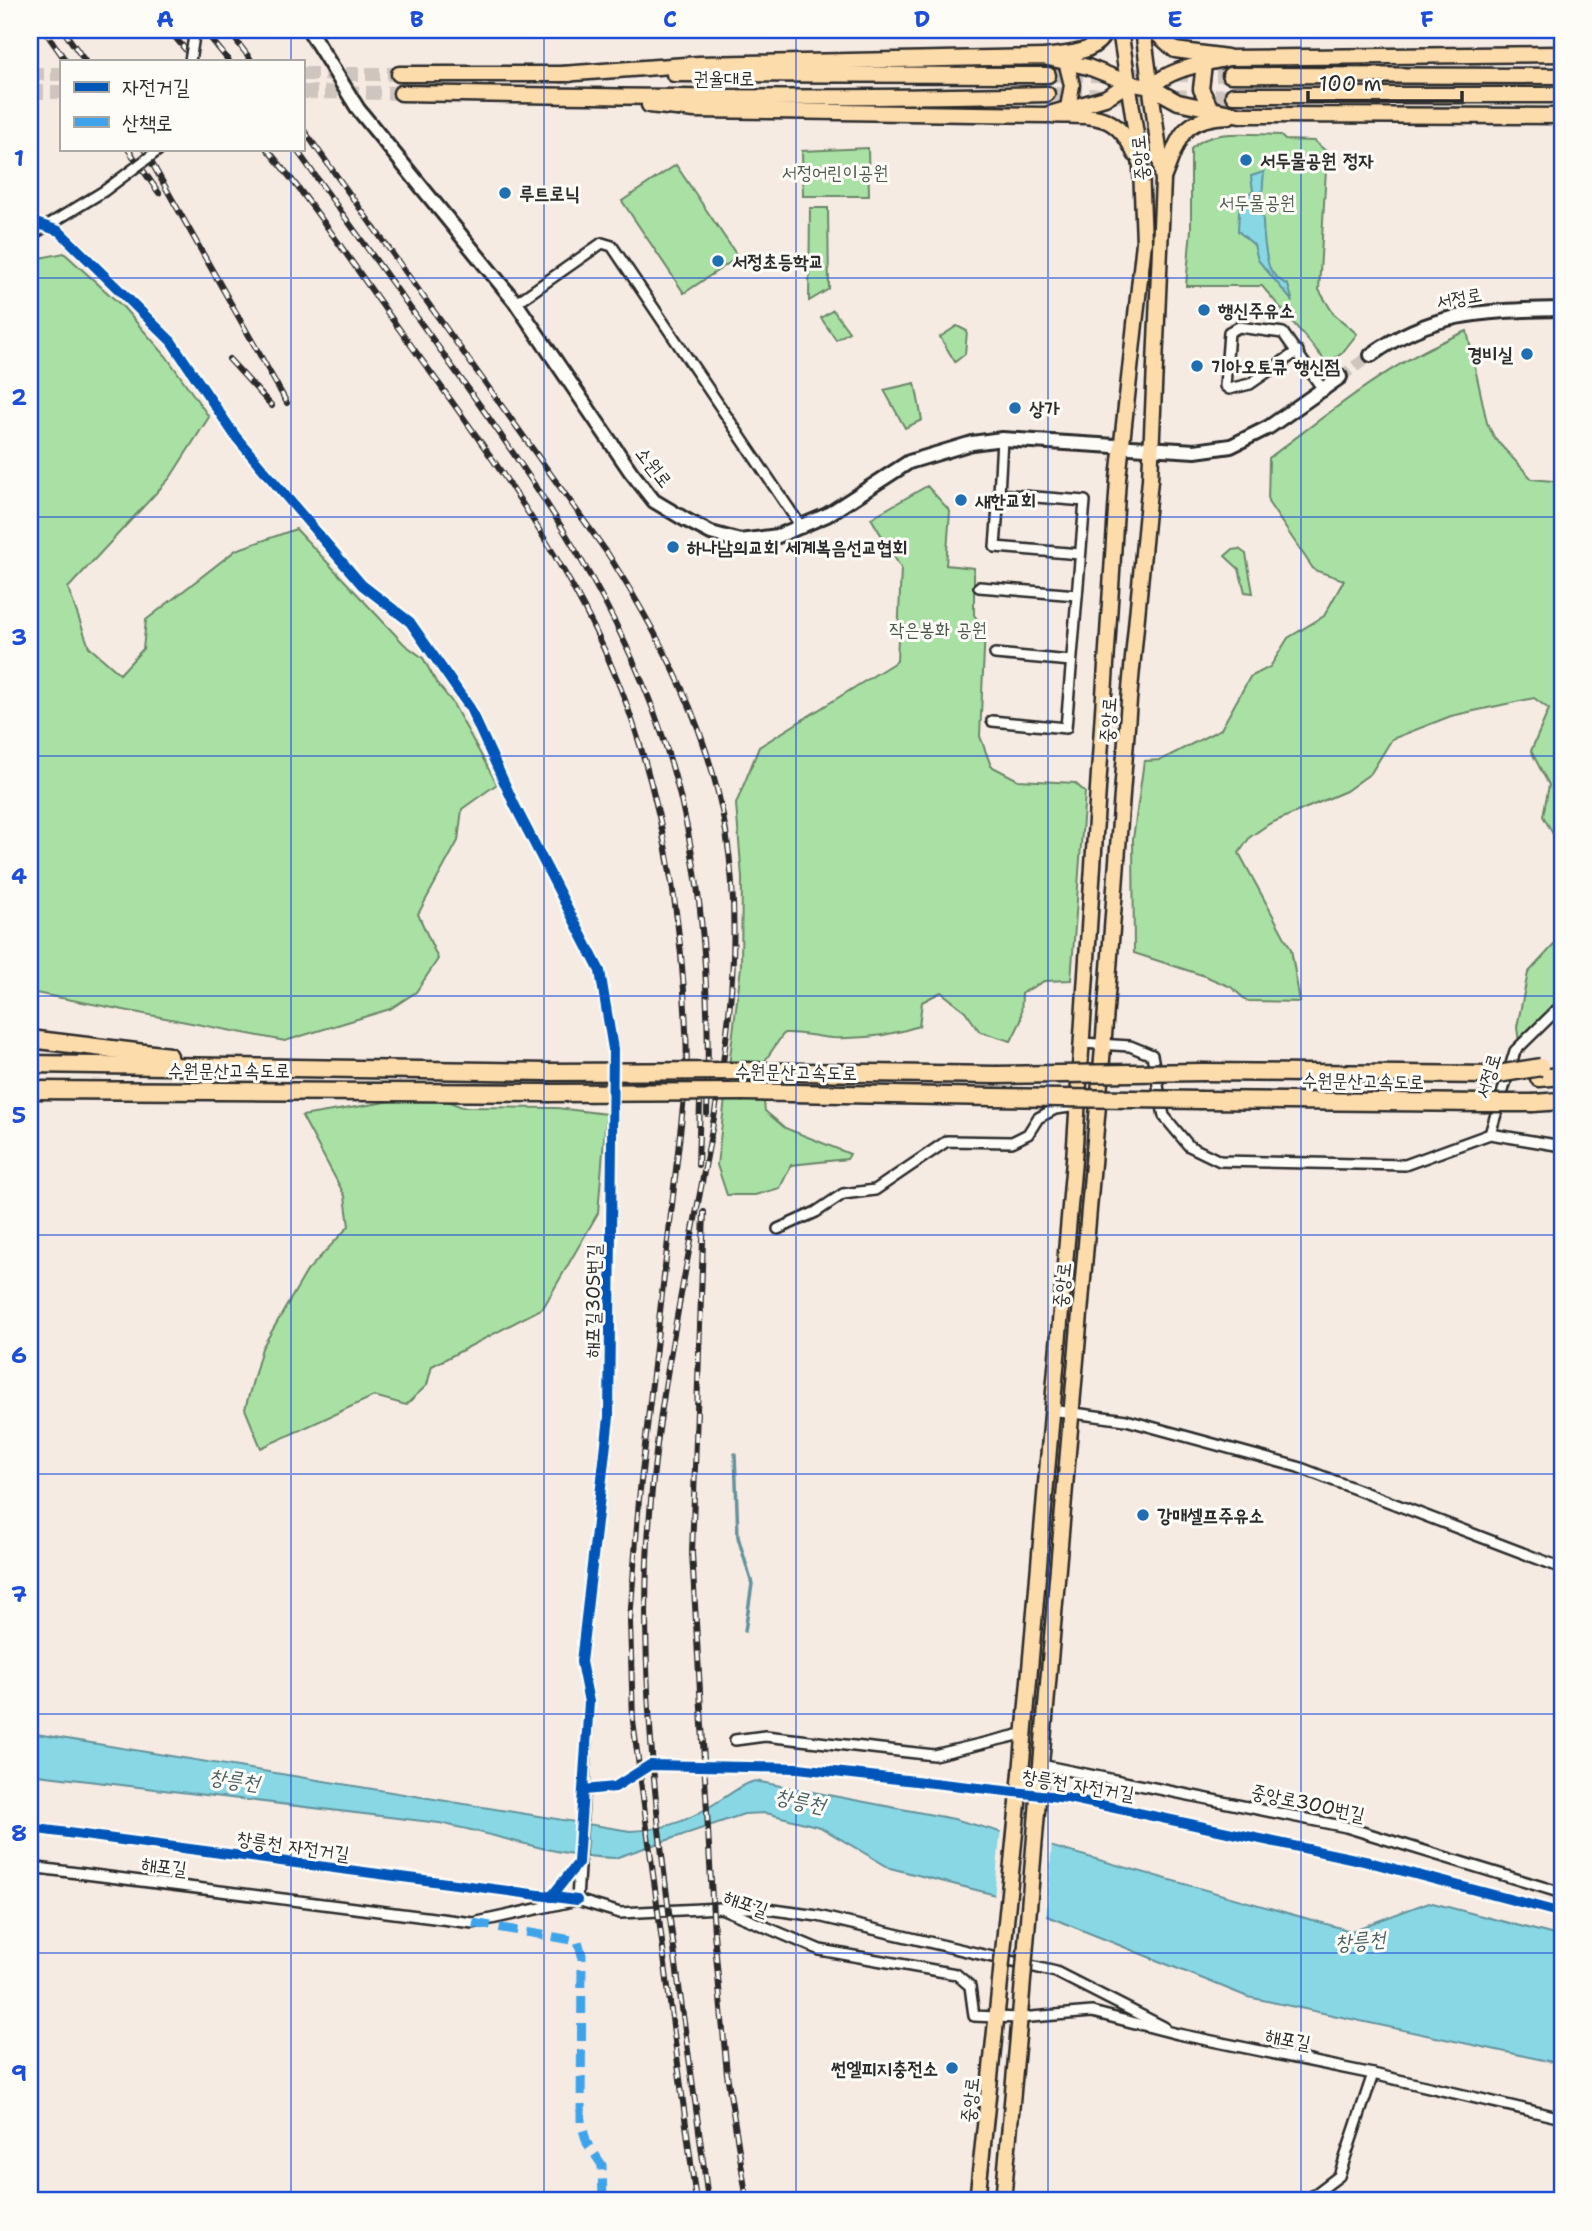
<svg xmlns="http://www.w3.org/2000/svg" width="1592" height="2231" viewBox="0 0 1592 2231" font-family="'Shantell Sans','Poor Story',sans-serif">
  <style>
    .green { fill: #a9e1a5; stroke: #6a8668; stroke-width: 2 }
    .water { fill: #88d7e5; stroke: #63929b; stroke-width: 2 }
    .pier { fill: #f6ebe3 }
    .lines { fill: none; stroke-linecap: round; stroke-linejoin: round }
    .stream { stroke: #63929b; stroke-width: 3.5 }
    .secondary-tunnel { stroke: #cdc5be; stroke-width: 12; stroke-dasharray: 12 6; stroke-linecap: butt }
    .trunk-tunnel { stroke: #cdc5be; stroke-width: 14; stroke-dasharray: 14 7; stroke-linecap: butt }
    .minor-casing { stroke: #2b2b2b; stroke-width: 14 }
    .secondary-casing { stroke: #2b2b2b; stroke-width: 18 }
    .primary-casing { stroke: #2b2b2b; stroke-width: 19 }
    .trunk-casing { stroke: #2b2b2b; stroke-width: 19 }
    .motorway-casing { stroke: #2b2b2b; stroke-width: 21 }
    .minor { stroke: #fdfcf7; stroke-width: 9 }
    .secondary { stroke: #fdfcf7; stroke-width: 12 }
    .primary { stroke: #fddcac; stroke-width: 14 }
    .trunk { stroke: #fddcac; stroke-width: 14 }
    .motorway { stroke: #fddcac; stroke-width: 16 }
    .rail-casing { stroke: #2b2b2b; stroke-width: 6 }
    .rail { stroke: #fdfcf7; stroke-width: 3.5; stroke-dasharray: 10; stroke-linecap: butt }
    .minor-bridge-casing { stroke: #2b2b2b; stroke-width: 14; stroke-linecap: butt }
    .primary-bridge-casing { stroke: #2b2b2b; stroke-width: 19; stroke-linecap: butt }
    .motorway-bridge-casing { stroke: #2b2b2b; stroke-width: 21; stroke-linecap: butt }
    .minor-bridge { stroke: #fdfcf7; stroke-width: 9 }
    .primary-bridge { stroke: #fddcac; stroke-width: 14 }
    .motorway-bridge { stroke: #fddcac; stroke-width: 16 }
    .quiet { stroke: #3ea3eb; stroke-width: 9; stroke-dasharray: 18 9; stroke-linecap: butt }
    .cycleway-casing { stroke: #fdfcf7; stroke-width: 15 }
    .cycleway { stroke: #0057b8; stroke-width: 10 }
    .grid { fill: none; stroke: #1d4ed8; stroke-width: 2; stroke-opacity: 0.55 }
    .poi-dot { fill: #1f6fb2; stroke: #fdfcf7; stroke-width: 2.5 }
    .labels { text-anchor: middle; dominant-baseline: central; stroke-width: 6; stroke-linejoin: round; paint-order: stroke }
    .street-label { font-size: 19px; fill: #2b2b2b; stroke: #fdfcf7 }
    .poi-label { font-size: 19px; font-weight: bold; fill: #2b2b2b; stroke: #fdfcf7; text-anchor: start }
    .park-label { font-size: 19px; fill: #4a584a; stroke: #fdfcf7 }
    .water-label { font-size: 21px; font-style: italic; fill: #475f63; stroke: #fdfcf7 }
    .neatline { fill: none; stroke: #1d4ed8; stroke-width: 2.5 }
    .grid-label { font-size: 23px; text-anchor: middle; font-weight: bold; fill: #1d4ed8 }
  </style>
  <rect width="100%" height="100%" fill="#f6ebe3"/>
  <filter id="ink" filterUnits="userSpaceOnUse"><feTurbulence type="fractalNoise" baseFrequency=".0143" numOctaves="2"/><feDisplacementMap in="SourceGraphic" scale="14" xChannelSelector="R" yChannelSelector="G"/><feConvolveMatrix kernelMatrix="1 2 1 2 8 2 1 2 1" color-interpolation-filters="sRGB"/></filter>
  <g filter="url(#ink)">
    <g class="green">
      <path d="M1280 135 1285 140 1314 141 1327 152 1319 290 1333 313 1357 334 1342 353 1328 364 1262 286H1186L1191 229V149C1212 127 1253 135 1280 135Z"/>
      <path d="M868 148 869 196H803L802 151Z"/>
      <path d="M676 165 738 257 684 293 622 201Z"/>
      <path d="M810 208H828L829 289 809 301Z"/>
      <path d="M64 253 123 307 166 356 209 417 170 478 68 588 89 647 120 674 143 649 146 620 236 550 296 529 404 644 423 658 436 682 452 702 497 784 462 809 458 841 418 914 438 959 416 992 390 1009 285 1041 30 992V260Z"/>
      <path d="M833 310 849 332 836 340 821 318Z"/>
      <path d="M957 326 967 331 965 354 955 362 940 337Z"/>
      <path d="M1467 331 1487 423 1495 439 1532 479 1562 482V850L1543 816 1549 785 1531 751 1549 709 1534 698 1451 716 1392 739 1371 773 1346 791 1269 824 1250 837 1239 853 1291 949 1300 1002 1247 1001 1231 987 1205 976 1134 953 1133 839 1144 761 1161 760 1221 729 1250 677 1270 667 1288 638 1324 616 1344 580 1314 570 1268 502 1269 458C1333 410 1393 360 1467 331Z"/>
      <path d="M915 383 922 420 905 428 884 390Z"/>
      <path d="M927 486 950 511 946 565 974 568V615L985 629 980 736 991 766 1018 780 1075 783 1085 792 1071 980 1044 981 1022 993 1021 1021 1011 1041 980 1032 965 1011 941 992 922 1002 919 1026C893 1035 861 1039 833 1038 816 1037 802 1032 784 1033L760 1068 765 1111 785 1128 850 1154 847 1159 791 1165 780 1188 755 1195H727L717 1165 741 967 742 878 736 804 759 747 897 661 901 568 871 518Z"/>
      <path d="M1239 549 1246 554 1253 593 1245 592 1239 569 1225 556 1232 550Z"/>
      <path d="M1562 936V1000L1519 1043 1517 1027 1528 973Z"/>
      <path d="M442 1099 462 1107 557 1108 606 1114 598 1213 543 1308 432 1366 427 1385 406 1405 374 1396 261 1448 245 1409 262 1348 307 1271 349 1226 345 1196 302 1116 398 1100Z"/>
    </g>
    <g class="water">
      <path d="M1264 172C1261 196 1262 242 1269 266 1272 275 1280 281 1288 285L1293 302 1258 260 1254 245 1238 231 1240 195 1243 198 1253 191 1251 176Z"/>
      <path d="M30 1733 630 1831C667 1830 692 1819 722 1799 734 1792 742 1784 755 1781L954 1819 1351 1931 1429 1902 1562 1937V2064L1248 1997 992 1894 890 1868 820 1827 766 1813 744 1814 615 1858C554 1857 498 1834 439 1823L30 1774Z"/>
    </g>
    <path class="pier" d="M1001 1828 1052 1843 1046 1919 994 1898Z"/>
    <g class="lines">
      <path class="stream" d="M735 1454 738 1537 752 1584 745 1631"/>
      <path class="secondary-tunnel" d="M1340 377 1371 355"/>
      <g class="trunk-tunnel">
        <path d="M30 74H61"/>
        <path d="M303 74H399"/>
        <path d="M1048 75H1230"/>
        <path d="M30 92H61"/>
        <path d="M303 92 401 93"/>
        <path d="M1047 94 1168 97 1233 95"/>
      </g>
      <defs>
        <g id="minor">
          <path d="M30 221 59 231 171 341 236 437 284 494 362 585 410 622 470 708 515 806 600 971 613 1049 609 1417 581 1662 589 1702 577 1900"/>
          <path d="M516 303 602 243 612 246 802 528"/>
          <path d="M1298 351 1250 384 1229 389 1225 386 1229 332 1239 327 1283 333 1324 391"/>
          <path d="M999 494 995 547 1080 554"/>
          <path d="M979 587 1077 595"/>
          <path d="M995 654 1071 661"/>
          <path d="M992 721 1066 728 1085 501 999 494 1002 439"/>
          <path d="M1082 1043 1130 1046 1152 1055 1164 1116 1189 1146 1220 1161 1405 1165 1490 1134 1562 1146"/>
          <path d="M1490 1134 1515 1051 1562 1005"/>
          <path d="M778 1229 816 1212 843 1194 875 1190 947 1141 1012 1142 1028 1134 1038 1118 1055 1109 1078 1106"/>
          <path d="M1051 1410 1126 1420 1298 1467 1562 1568"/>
          <path d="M735 1740 765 1736 934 1755 1022 1734"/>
          <path d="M1041 1765 1346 1827 1562 1893"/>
          <path d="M30 1867 473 1923 577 1900 620 1913 721 1908 820 1950 956 1974 970 1986 974 2016 1019 2018 1092 2012 1178 2034 1373 2074 1562 2118"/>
          <path d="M726 1908H759L818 1916 1056 1972 1164 2027"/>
          <path d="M1306 2201 1339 2176 1373 2074"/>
        </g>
        <g id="secondary">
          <path d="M309 30 358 109 516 303 631 472 654 501 686 520 711 533 740 541 778 536 827 515 909 462 972 443 1002 439 1195 451 1231 446 1269 427 1340 377"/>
          <path d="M1371 355C1434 310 1487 311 1562 309"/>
        </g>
        <g id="primary">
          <path d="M1153 30 1175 50 1227 57"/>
          <path d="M1045 57C1068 53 1096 55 1106 30"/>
          <path d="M1051 115C1093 117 1115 110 1135 154"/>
          <path d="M1164 176C1180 136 1181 118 1229 116"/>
          <path d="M1021 1773 1074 1160 1118 479 1144 242 1141 167 1120 30"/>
          <path d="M1040 1776 1104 1036 1129 700 1150 480 1163 180 1143 30"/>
          <path d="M977 2201 998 2002"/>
          <path d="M1003 2201 1021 2004"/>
        </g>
        <g id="trunk">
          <path d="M1066 61 1072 85 1068 108"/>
          <path d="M1204 64 1201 89 1212 111"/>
          <path d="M399 74H570"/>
          <path d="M562 74 699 64 1044 57 1088 67 1129 83 1151 87 1178 102 1240 115 1562 116"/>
          <path d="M674 74 1048 75"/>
          <path d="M1230 75 1562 76"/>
          <path d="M1151 87C1172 67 1202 65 1228 58L1562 54"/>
          <path d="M401 93C616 97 831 100 1047 94"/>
          <path d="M1233 95H1562"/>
          <path d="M649 105 695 110 1046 115 1105 98 1129 83"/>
        </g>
        <g id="motorway">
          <path d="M30 1039 169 1056"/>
          <path d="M30 1064 548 1072"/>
          <path d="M743 1071 996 1075"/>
          <path d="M1203 1072 1492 1075"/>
          <path d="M1539 1078 1562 1076"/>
          <path d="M30 1090 548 1093"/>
          <path d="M743 1092 994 1097"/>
          <path d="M1201 1100 1484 1103"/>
          <path d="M1533 1103 1562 1101"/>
        </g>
      </defs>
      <use href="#minor" class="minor-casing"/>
      <use href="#secondary" class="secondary-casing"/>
      <use href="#primary" class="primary-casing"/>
      <use href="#trunk" class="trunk-casing"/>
      <use href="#motorway" class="motorway-casing"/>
      <use href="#minor" class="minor"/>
      <use href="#secondary" class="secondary"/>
      <use href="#primary" class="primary"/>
      <use href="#trunk" class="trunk"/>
      <use href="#motorway" class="motorway"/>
      <defs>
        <g id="rail">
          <path d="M44 30 66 61"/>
          <path d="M63 30 85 61"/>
          <path d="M169 30 195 61"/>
          <path d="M204 30 229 61"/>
          <path d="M228 30 252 61"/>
          <path d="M303 129 608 554C663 641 709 729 726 832 746 953 723 1073 700 1193 677 1315 652 1437 647 1561 639 1775 683 1990 708 2201"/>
          <path d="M128 149 159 193"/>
          <path d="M144 149 287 403"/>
          <path d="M267 149C317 208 359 274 405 337 490 454 588 584 633 723 671 837 686 952 687 1071L639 1499 630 1621 633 1721 696 2201"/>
          <path d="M296 149C348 222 401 295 454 369 531 476 606 584 653 709 702 838 711 977 707 1114"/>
          <path d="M229 359 272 406"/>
          <path d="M698 1165 700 1102"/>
          <path d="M704 1212 692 1553 714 1933 727 2074 747 2201"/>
        </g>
      </defs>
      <use href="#rail" class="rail-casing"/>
      <use href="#rail" class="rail"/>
      <defs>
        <g id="minor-bridge">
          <path d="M190 61 195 30"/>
          <path d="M30 236 104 191 160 149"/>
        </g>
        <g id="primary-bridge">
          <path d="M998 2002 1021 1773"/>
          <path d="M1021 2004 1040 1776"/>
        </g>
        <g id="motorway-bridge">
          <path d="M548 1072 743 1071"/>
          <path d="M996 1075 1203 1072"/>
          <path d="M1492 1075 1541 1067"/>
          <path d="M548 1093 743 1092"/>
          <path d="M994 1097 1201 1100"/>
          <path d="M1484 1103H1533"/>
        </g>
      </defs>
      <use href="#minor-bridge" class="minor-bridge-casing"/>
      <use href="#primary-bridge" class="primary-bridge-casing"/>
      <use href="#motorway-bridge" class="motorway-bridge-casing"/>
      <use href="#minor-bridge" class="minor-bridge"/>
      <use href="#primary-bridge" class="primary-bridge"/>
      <use href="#motorway-bridge" class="motorway-bridge"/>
      <path class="quiet" d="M473 1923 578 1941 582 1955 581 2123 587 2143 602 2165 603 2201"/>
      <defs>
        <g id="cycleway">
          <path d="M30 221 59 231 171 341 236 437 284 494 362 585 410 622 470 708 515 806 600 971 613 1049 609 1417 581 1662 589 1702 578 1863 551 1897"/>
          <path d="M584 1790 615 1787 650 1765 798 1768 1068 1798 1369 1862 1562 1913"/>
          <path d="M30 1828 577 1900"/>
        </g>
      </defs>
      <use href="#cycleway" class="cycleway-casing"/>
      <use href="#cycleway" class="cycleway"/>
    </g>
  </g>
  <path class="grid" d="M291 30V61M544 30V2201M796 30V2201M1048 30V2201M1301 30V2201M291 149V2201M30 278H1562M30 517H1562M30 756H1562M30 996H1562M30 1235H1562M30 1474H1562M30 1714H1562M30 1953H1562"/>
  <g class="poi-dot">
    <circle cx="1246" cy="160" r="7"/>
    <circle cx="505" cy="193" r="7"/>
    <circle cx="718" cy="261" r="7"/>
    <circle cx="1204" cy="310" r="7"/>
    <circle cx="1527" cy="354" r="7"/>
    <circle cx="1197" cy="366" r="7"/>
    <circle cx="1015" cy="408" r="7"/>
    <circle cx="961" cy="500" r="7"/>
    <circle cx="673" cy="547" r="7"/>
    <circle cx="1143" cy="1515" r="7"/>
    <circle cx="952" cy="2068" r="7"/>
  </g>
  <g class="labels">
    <g class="street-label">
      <text x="724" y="78">권율대로</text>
      <text transform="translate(1140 158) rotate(-96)">중앙로</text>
      <text transform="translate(1459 298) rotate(-10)">서정로</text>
      <text transform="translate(654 467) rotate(52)">소원로</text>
      <text transform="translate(1108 720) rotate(-86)">중앙로</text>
      <text x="229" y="1070">수원문산고속도로</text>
      <text transform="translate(796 1072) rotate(1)">수원문산고속도로</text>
      <text transform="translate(1488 1076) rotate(-73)">서정로</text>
      <text transform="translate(1363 1081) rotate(1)">수원문산고속도로</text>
      <text transform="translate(1062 1285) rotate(-84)">중앙로</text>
      <text transform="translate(593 1301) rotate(-89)">해포길305번길</text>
      <text transform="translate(1078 1785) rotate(9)">창릉천 자전거길</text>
      <text transform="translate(1308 1803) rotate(12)">중앙로300번길</text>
      <text transform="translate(293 1846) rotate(8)">창릉천 자전거길</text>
      <text transform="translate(164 1866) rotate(7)">해포길</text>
      <text transform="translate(746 1903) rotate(19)">해포길</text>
      <text transform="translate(1288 2039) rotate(11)">해포길</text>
      <text transform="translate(970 2100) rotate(-84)">중앙로</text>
    </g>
    <g class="poi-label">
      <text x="1260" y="160">서두물공원 정자</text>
      <text x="519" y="193">루트로닉</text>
      <text x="732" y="261">서정초등학교</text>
      <text x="1218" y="310">행신주유소</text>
      <text x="1513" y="354" text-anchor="end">경비실</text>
      <text x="1211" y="366">기아오토큐 행신점</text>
      <text x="1029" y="408">상가</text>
      <text x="975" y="500">새한교회</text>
      <text x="687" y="547">하나남의교회 세계복음선교협회</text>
      <text x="1157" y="1515">강매셀프주유소</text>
      <text x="938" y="2068" text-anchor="end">썬엘피지충전소</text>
    </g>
    <g class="park-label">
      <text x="835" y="172">서정어린이공원</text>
      <text x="1257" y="202">서두물공원</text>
      <text x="938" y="629">작은봉화 공원</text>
    </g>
    <g class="water-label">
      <text transform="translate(234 1780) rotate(8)">창릉천</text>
      <text transform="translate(800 1801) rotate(12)">창릉천</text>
      <text transform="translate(1360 1941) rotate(-5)">창릉천</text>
    </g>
  </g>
  <rect width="1592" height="2231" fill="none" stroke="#fdfcf7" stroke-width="77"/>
  <rect x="60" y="60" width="245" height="91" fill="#fdfcf7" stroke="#a9a8a5" stroke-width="2"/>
  <rect x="74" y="82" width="35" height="10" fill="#0057b8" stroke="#a9a8a5" stroke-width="2"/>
  <text x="122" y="94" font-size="21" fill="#2b2b2b">자전거길</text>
  <rect x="74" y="117" width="35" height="10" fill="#3ea3eb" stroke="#a9a8a5" stroke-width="2"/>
  <text x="122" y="130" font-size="21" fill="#2b2b2b">산책로</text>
  <path d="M1308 91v10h154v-10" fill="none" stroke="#2b2b2b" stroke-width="3.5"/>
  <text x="1319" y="91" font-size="21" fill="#2b2b2b" stroke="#fdfcf7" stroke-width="5" paint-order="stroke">100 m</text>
  <rect x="38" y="38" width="1516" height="2154" class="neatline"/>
  <g class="grid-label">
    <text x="165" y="27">A</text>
    <text x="417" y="27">B</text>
    <text x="670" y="27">C</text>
    <text x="922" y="27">D</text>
    <text x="1175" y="27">E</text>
    <text x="1427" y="27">F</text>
    <text x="19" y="166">1</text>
    <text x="19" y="405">2</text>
    <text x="19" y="645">3</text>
    <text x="19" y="884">4</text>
    <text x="19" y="1123">5</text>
    <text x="19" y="1363">6</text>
    <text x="19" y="1602">7</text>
    <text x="19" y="1841">8</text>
    <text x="19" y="2081">9</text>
  </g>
</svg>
